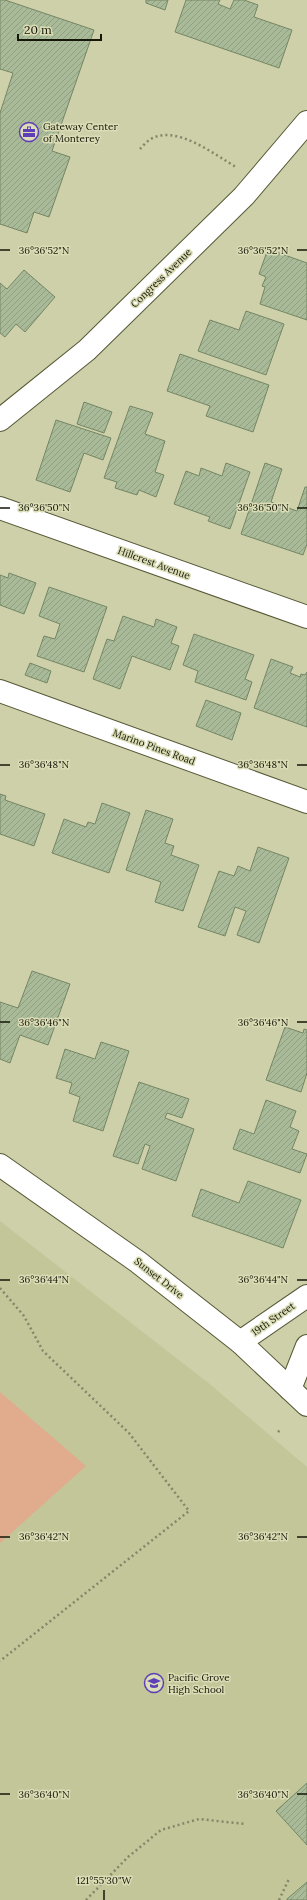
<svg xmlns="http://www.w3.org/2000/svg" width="307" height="1900" viewBox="0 0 307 1900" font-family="Lora,serif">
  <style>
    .built { fill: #c3c698 }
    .green { fill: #e1ac8e }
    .building { fill: url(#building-hatch); stroke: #758665 }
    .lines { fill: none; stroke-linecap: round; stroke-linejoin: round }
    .minor-casing { stroke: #575836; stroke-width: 24 }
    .tertiary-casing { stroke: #575836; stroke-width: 24 }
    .secondary-casing { stroke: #575836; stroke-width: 24 }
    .path { stroke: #848669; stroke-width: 2.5; stroke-dasharray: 2 3; stroke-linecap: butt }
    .minor { stroke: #fff; stroke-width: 22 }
    .tertiary { stroke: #fff; stroke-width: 22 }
    .secondary { stroke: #fff; stroke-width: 22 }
    .ticks { fill: none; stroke: #161708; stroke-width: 1.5 }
    .labels { text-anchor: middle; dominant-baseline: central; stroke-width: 3; stroke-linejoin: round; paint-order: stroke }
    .poi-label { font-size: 10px; fill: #161708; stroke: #dbddb6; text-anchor: start }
    .street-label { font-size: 10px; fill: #161708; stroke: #dbddb6 }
    .ticks-label { font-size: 10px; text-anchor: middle; fill: #161708; stroke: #dbddb6; stroke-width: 3; stroke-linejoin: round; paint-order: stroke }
  </style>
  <defs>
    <pattern id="building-hatch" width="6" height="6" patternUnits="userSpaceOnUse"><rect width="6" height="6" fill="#a8ba97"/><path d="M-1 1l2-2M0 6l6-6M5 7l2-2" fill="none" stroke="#909f81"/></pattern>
  </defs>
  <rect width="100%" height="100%" fill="#ced0a9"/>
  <path class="built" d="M0 1221 211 1385 307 1467V1900H0Z"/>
  <path class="green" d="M0 1392 86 1466 0 1543Z"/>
  <g class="building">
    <path d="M0 0H5L94 30 52 151 70 157 49 217 34 212 27 233 0 224V113L13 73 0 69Z"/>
    <path d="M146 0H168L165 10 146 3Z"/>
    <path d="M186 0H220L218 4 230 9 234 0H244L258 5 254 17 292 30 279 68 175 32Z"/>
    <path d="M268 249 307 263V320L260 304 265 287 262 286 266 277 259 274Z"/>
    <path d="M24 270 55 297 25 332 16 324 5 337 0 333V283L7 289Z"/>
    <path d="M246 311 284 324 266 375 198 351 210 320 239 330Z"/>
    <path d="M180 354 269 385 253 432 206 416 210 406 167 391Z"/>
    <path d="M84 402 112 412 104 433 77 424Z"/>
    <path d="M130 406 153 413 145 434 165 441 155 472 164 475 156 497 139 490 137 495 115 488 117 482 104 478Z"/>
    <path d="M56 420 111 438 103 460 84 453 70 492 36 480Z"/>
    <path d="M226 463 250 472 230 529 208 521 210 517 174 504 186 471 199 476 201 468 222 476Z"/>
    <path d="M265 463 282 469 271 502 297 511 305 487H307V544L303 555 241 534Z"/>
    <path d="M9 573 36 583 24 614 0 605V575L8 578Z"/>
    <path d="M49 587 107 607 84 672 37 656 44 636 55 639 60 624 39 616Z"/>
    <path d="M123 616 154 627 156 619 177 627 171 643 179 646 170 670 132 656 120 689 93 679 107 639 114 641Z"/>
    <path d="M194 634 254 655 245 679 252 682 246 700 195 682 198 671 183 665Z"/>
    <path d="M271 659 293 667 290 673 300 677 301 674 305 675 307 672V727L254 708Z"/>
    <path d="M30 663 51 671 47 683 25 675Z"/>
    <path d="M206 700 241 713 232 740 196 726Z"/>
    <path d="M0 794 6 796 5 800 45 814 34 846 0 834Z"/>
    <path d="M102 803 130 813 109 873 52 853 64 819 86 827 88 822 95 824Z"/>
    <path d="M146 810 173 819 165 843 174 846 171 855 199 865 183 911 155 902 161 882 126 870Z"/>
    <path d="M258 847 289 858 259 943 237 935 246 911 235 907 225 936 198 927 219 871 234 876 238 866 250 871Z"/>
    <path d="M32 971 70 984 48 1045 20 1035 10 1063 0 1059V1002L18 1008Z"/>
    <path d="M285 1027 303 1033 304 1029 307 1030V1073L301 1092 266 1080Z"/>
    <path d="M101 1042 129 1051 103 1131 73 1121 80 1097 69 1093 72 1083 56 1078 65 1049 95 1059Z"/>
    <path d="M139 1082 189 1099 182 1118 167 1113 165 1118 194 1129 176 1181 142 1169 150 1146 145 1144 138 1164 113 1156Z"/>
    <path d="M266 1100 296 1111 290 1127 299 1131 292 1149 307 1154 300 1173 233 1149 240 1129 254 1134Z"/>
    <path d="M248 1181 301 1200 283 1248 192 1216 201 1189 239 1203Z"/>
    <path d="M307 1783V1845L276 1811Z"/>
    <path d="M307 1882V1900H287V1899Z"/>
  </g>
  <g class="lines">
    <defs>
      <g id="minor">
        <path d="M0 508 307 617"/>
        <path d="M0 691 307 802"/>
        <path d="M240 1342 307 1296"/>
        <path d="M290 1389 307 1346"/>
      </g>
      <path id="tertiary" d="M0 420 87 350 244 196 307 122"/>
      <path id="secondary" d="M0 1165 138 1262 240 1342 307 1405"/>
    </defs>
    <use href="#minor" class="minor-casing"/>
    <use href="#tertiary" class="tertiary-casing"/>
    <use href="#secondary" class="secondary-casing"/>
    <g class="path">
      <path d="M140 149C143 146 147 141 151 139 176 124 215 155 236 167"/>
      <path d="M0 1288 24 1316 43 1351 129 1433 189 1511 0 1661"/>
      <path d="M278 1432 281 1429"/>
      <path d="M86 1900 128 1857 161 1830 199 1819 245 1824"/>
      <path d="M279 1900 289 1879"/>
    </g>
    <use href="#minor" class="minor"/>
    <use href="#tertiary" class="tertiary"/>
    <use href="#secondary" class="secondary"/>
  </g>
  <path class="ticks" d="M0 250H10M297 250H307M0 508H10M297 508H307M0 765H10M297 765H307M0 1022H10M297 1022H307M0 1280H10M297 1280H307M0 1537H10M297 1537H307M0 1794H10M297 1794H307M104 1890V1900"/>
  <defs>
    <symbol id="office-ring" viewBox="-11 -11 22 22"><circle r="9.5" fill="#dbddb6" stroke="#5f3fb7" stroke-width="1.5"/><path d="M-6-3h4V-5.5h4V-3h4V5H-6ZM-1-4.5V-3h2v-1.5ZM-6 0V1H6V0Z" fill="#5f3fb7"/></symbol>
    <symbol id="school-ring" viewBox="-11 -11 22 22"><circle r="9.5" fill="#dbddb6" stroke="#5f3fb7" stroke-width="1.5"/><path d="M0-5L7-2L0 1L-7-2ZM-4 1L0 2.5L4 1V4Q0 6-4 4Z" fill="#5f3fb7"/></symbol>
  </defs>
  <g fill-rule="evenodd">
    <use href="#office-ring" x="18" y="121" width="22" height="22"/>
    <use href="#school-ring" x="143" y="1672" width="22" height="22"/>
  </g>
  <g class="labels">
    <g class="poi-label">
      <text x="43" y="126">Gateway Center<tspan x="43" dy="12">of Monterey</tspan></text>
      <text x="168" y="1677">Pacific Grove<tspan x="168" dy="12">High School</tspan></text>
    </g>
    <g class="street-label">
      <text transform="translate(161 278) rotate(-44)">Congress Avenue</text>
      <text transform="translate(154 563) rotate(20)">Hillcrest Avenue</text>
      <text transform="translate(154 747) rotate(20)">Marino Pines Road</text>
      <text transform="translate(159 1278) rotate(38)">Sunset Drive</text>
      <text transform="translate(273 1319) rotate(-35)">19th Street</text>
    </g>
  </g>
  <g class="ticks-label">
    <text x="44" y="254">36°36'52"N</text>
    <text x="263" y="254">36°36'52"N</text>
    <text x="44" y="511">36°36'50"N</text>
    <text x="263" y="511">36°36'50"N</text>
    <text x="44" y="768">36°36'48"N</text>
    <text x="263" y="768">36°36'48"N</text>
    <text x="44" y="1026">36°36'46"N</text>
    <text x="263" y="1026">36°36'46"N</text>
    <text x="44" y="1283">36°36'44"N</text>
    <text x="263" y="1283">36°36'44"N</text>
    <text x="44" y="1540">36°36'42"N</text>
    <text x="263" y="1540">36°36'42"N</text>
    <text x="44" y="1798">36°36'40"N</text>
    <text x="263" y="1798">36°36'40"N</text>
    <text x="104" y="1884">121°55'30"W</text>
  </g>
  <path d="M18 34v6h83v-6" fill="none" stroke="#161708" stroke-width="2"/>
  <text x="24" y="34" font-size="12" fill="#161708" stroke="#dbddb6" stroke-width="3" paint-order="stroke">20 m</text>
</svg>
